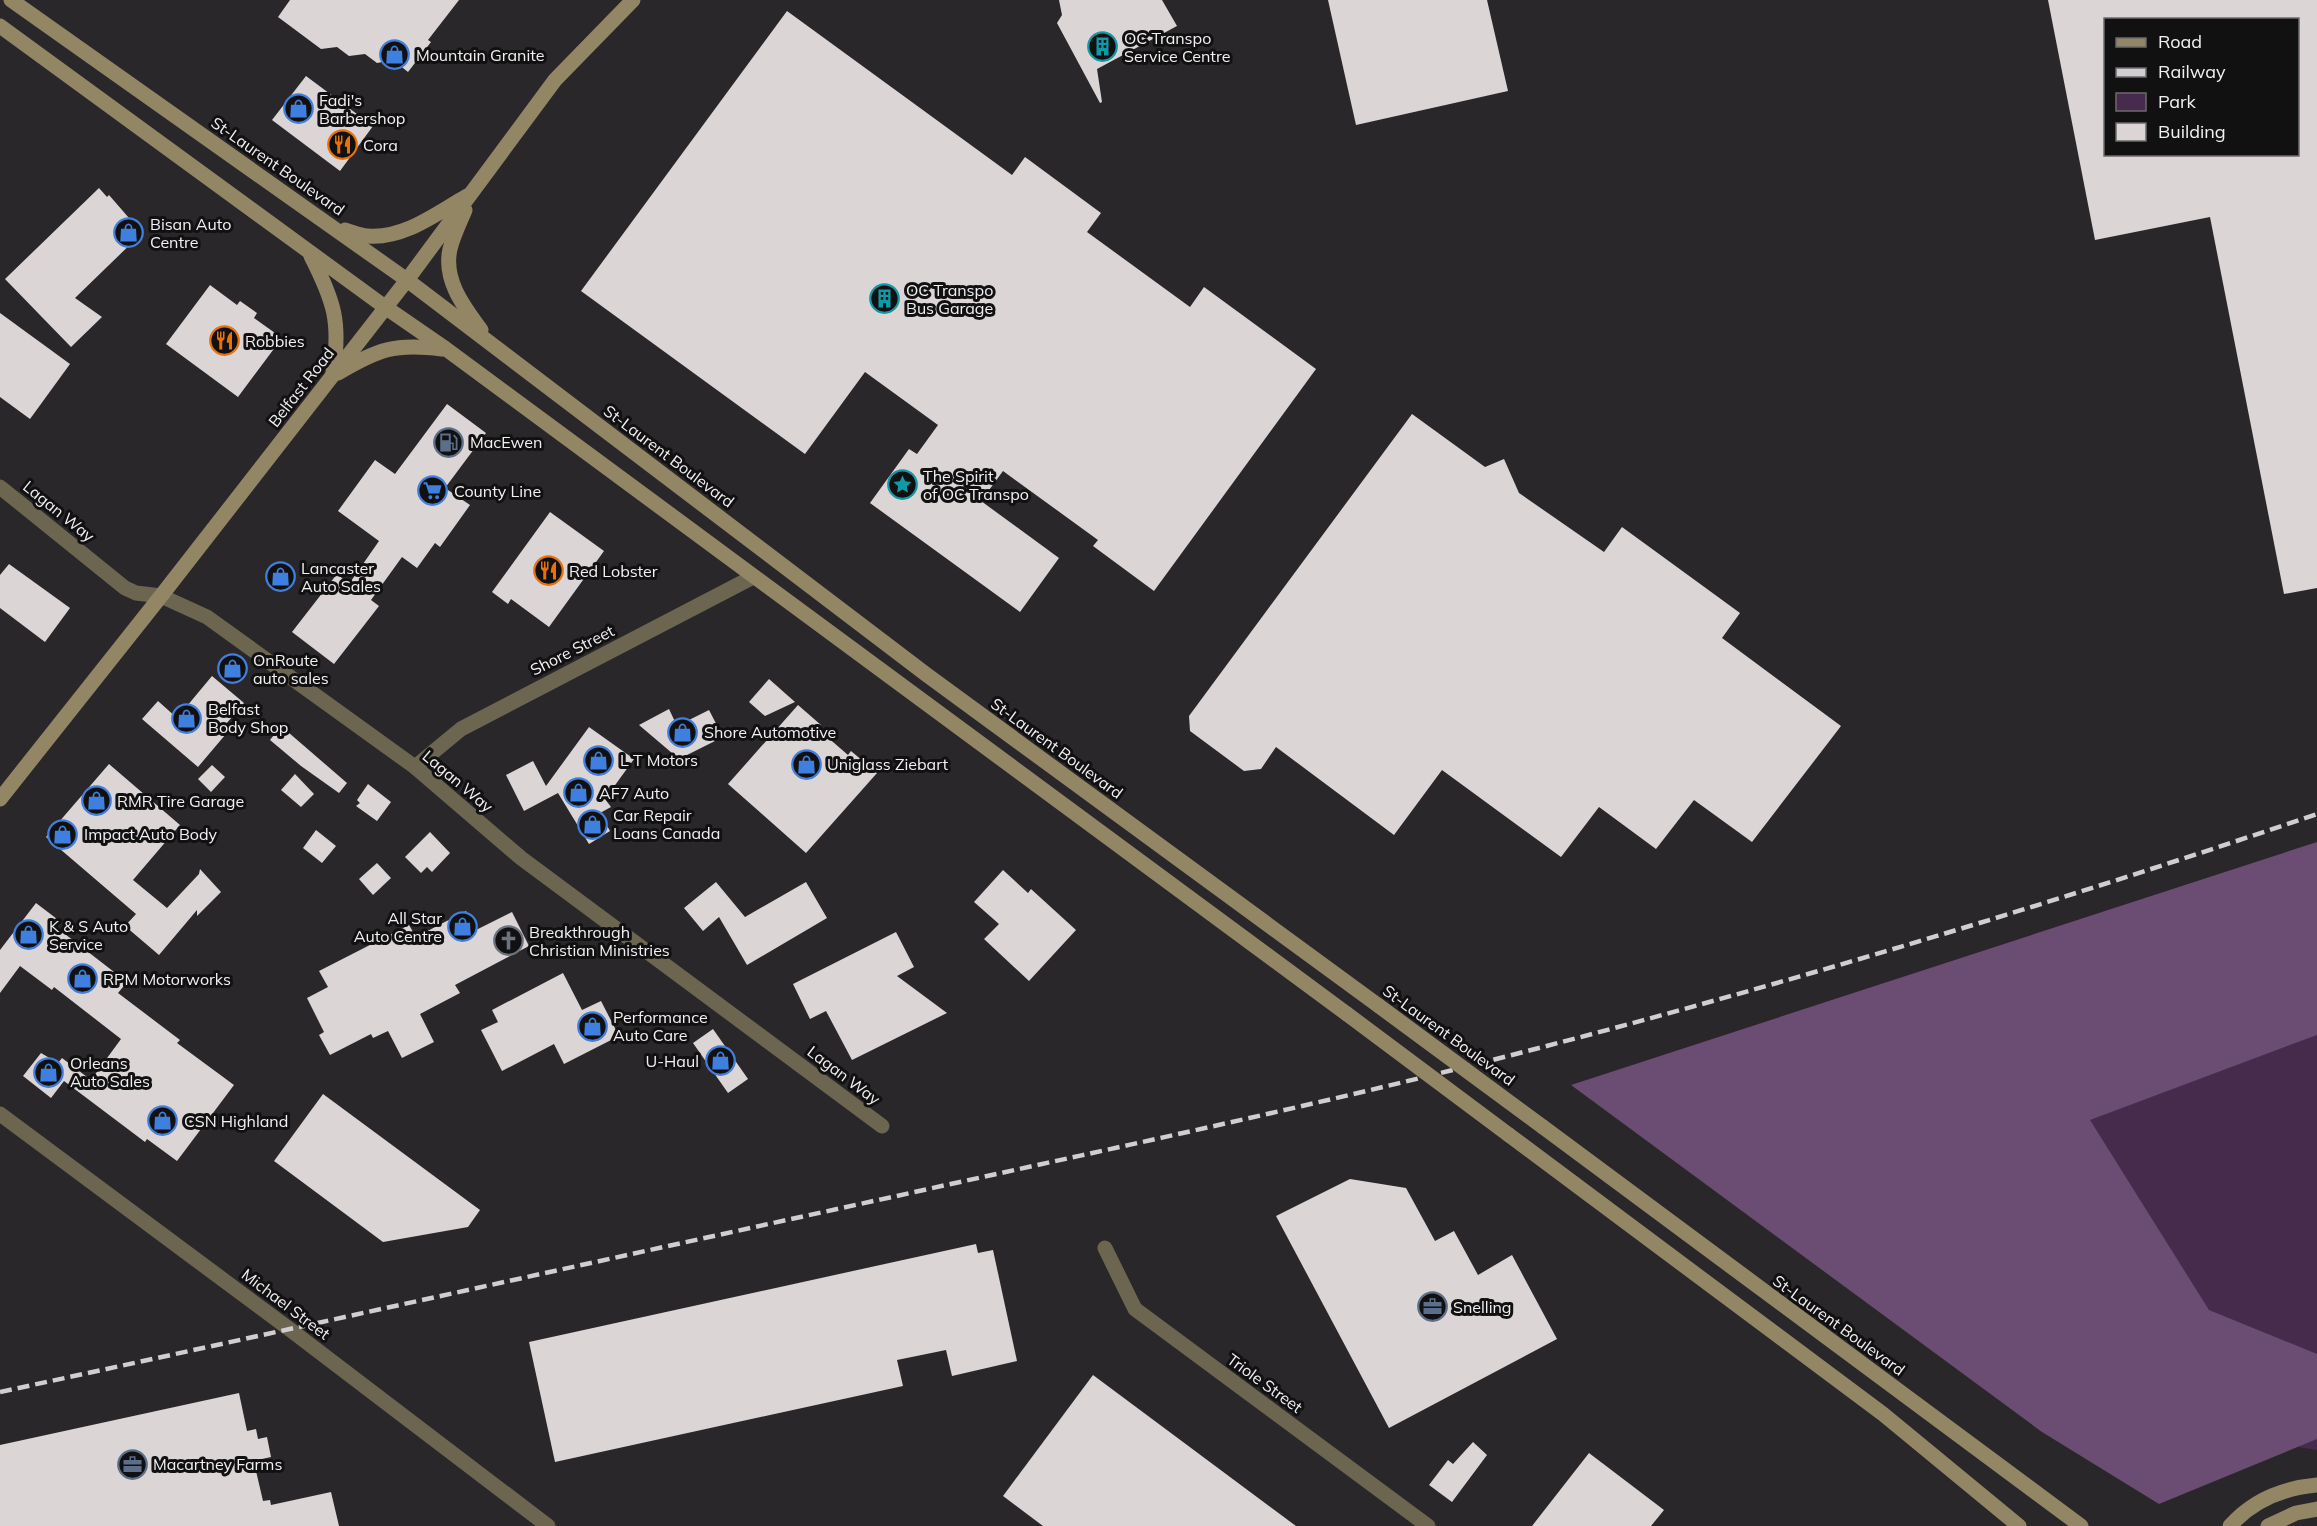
<svg xmlns="http://www.w3.org/2000/svg" width="2317" height="1526" viewBox="0 0 2317 1526" font-family="Mulish,sans-serif">
  <style>
    .green { fill: #462b4c }
    .forest { fill: #6b4c73 }
    .building { fill: #dcd5d5; fill-rule: evenodd }
    .lines { fill: none; stroke-linecap: round; stroke-linejoin: round }
    .street { stroke: #6c6550; stroke-width: 15 }
    .secondary { stroke: #928665; stroke-width: 15 }
    .rail { stroke: #d1ced1; stroke-width: 4.5; stroke-dasharray: 12 6; stroke-linecap: butt }
    .secondary-bridge { stroke: #928665; stroke-width: 15 }
    .labels { text-anchor: middle; dominant-baseline: central; stroke-width: 6; stroke-linejoin: round; paint-order: stroke }
    .poi-label { font-size: 16px; fill: #f3f0f3; stroke: #121112; text-anchor: start }
    .street-label { font-size: 16px; fill: #f3f0f3; stroke: #121112 }
  </style>
  <rect width="100%" height="100%" fill="#2a272b"/>
  <path class="green" d="M2317 871V1450L2268 1442 1876 1008Z"/>
  <path class="forest" d="M2317 842V1035L2090 1120 2209 1310 2317 1354V1439L2159 1504 2042 1432 1571 1085Z"/>
  <g class="building">
    <path d="M290 0H459L428 40 431 42 408 72 393 60 377 63 365 54 349 56 337 47 321 49 278 17Z"/>
    <path d="M1059 0H1162L1177 26 1097 69 1102 102 1100 103 1057 23 1062 15Z"/>
    <path d="M1328 0H1487L1508 91 1356 125Z"/>
    <path d="M2048 0H2317V588L2284 594 2210 217 2095 240ZM2106 20H2298V154H2106Z"/>
    <path d="M787 11 1012 175 1025 157 1101 213 1087 232 1190 307 1204 287 1316 369 1154 591 1093 546 1098 540 1003 471 981 501 1059 558 1020 612 870 503 909 449 917 454 938 425 865 372 805 454 581 291Z"/>
    <path d="M306 76 373 126 340 171 272 120Z"/>
    <path d="M99 188 107 197 109 195 142 233 75 298 102 317 71 347 5 279Z"/>
    <path d="M210 285 237 305 240 301 257 313 254 318 282 338 238 397 166 344Z"/>
    <path d="M0 313 70 364 30 419 0 397Z"/>
    <path d="M447 404 486 433 445 488 470 505 440 547 435 543 417 568 402 557 371 600 379 606 334 664 292 632 337 574 349 584 379 541 338 511 375 460 395 474Z"/>
    <path d="M1412 414 1485 467 1504 459 1519 493 1604 552 1622 527 1740 613 1722 638 1841 726 1752 842 1694 800 1656 849 1599 807 1561 857 1442 770 1394 835 1276 747 1261 769 1244 771 1190 731 1189 716Z"/>
    <path d="M550 512 604 551 549 627 511 599 508 604 492 592Z"/>
    <path d="M9 564 70 608 45 642 0 608V575Z"/>
    <path d="M212 676 244 703 226 724 231 728 198 767 142 719 158 701 177 718Z"/>
    <path d="M769 679 795 702 765 716 749 702Z"/>
    <path d="M798 705 821 725 818 729 848 755 851 751 877 773 806 853 728 784Z"/>
    <path d="M669 709 677 726 709 710 723 737 679 759 639 725Z"/>
    <path d="M281 726 347 783 339 793 301 766 270 740Z"/>
    <path d="M589 727 634 759 605 799 611 807 600 813 610 831 589 844 558 793 524 811 506 775 533 761 546 786Z"/>
    <path d="M109 764 180 825 133 880 167 908 199 874 200 869 221 892 197 916V910L159 955 125 926 136 914 46 837Z"/>
    <path d="M212 765 225 777 211 792 198 779Z"/>
    <path d="M295 774 314 794 301 807 281 790Z"/>
    <path d="M368 784 391 802 377 821 356 806 360 803 357 800Z"/>
    <path d="M316 830 336 846 322 863 303 848Z"/>
    <path d="M430 832 450 853 432 872 427 867 421 873 405 857Z"/>
    <path d="M377 863 391 878 373 895 359 879Z"/>
    <path d="M1003 870 1028 893 1031 889 1076 930 1029 981 984 939 999 924 974 902Z"/>
    <path d="M716 882 745 917 806 882 827 918 747 965 719 917 703 931 684 908Z"/>
    <path d="M36 903 57 919 52 924 127 982 118 993 180 1040 177 1043 234 1085 177 1161 147 1139 145 1142 64 1081 51 1098 23 1076 41 1053 58 1063 62 1058 91 1080 121 1039 54 987 52 990 20 966 0 993V950Z"/>
    <path d="M466 911 476 930 512 912 529 946 455 985 460 993 420 1014 434 1042 402 1058 388 1031 373 1038 371 1034 330 1055 319 1035 324 1032 307 998 328 987 319 971 409 925 416 937Z"/>
    <path d="M896 932 914 967 897 976 947 1013 852 1060 826 1011 810 1019 793 984Z"/>
    <path d="M563 973 582 1010 601 1001 619 1036 564 1064 554 1044 502 1071 481 1030 498 1022 492 1010Z"/>
    <path d="M713 1029 748 1079 728 1093 693 1043Z"/>
    <path d="M323 1094 480 1210 468 1227 383 1242 274 1161Z"/>
    <path d="M1350 1179 1406 1188 1435 1241 1454 1231 1478 1275 1512 1255 1557 1339 1389 1428 1276 1216Z"/>
    <path d="M976 1244 978 1253 993 1250 1017 1361 952 1376 946 1350 897 1360 903 1386 555 1462 529 1342Z"/>
    <path d="M1093 1375 1296 1526H1043L1003 1496Z"/>
    <path d="M239 1393 247 1431 256 1429 258 1439 267 1437 271 1457 262 1459 264 1468 256 1471 263 1501 270 1500 271 1505 331 1492 339 1526H0V1445Z"/>
    <path d="M1473 1442 1487 1455 1452 1502 1429 1485 1448 1460 1453 1464Z"/>
    <path d="M1589 1453 1664 1510 1651 1526H1532Z"/>
  </g>
  <g class="lines">
    <g class="street">
      <path d="M0 487 125 588 136 593 161 596 207 617 415 767 521 858 882 1126"/>
      <path d="M415 767 461 729 753 577"/>
      <path d="M0 1114 288 1328 548 1526"/>
      <path d="M1105 1248 1135 1309 1428 1526"/>
    </g>
    <g class="secondary">
      <path d="M11 0 407 280 927 675 1379 1006"/>
      <path d="M0 26 385 307 446 349 1347 1014"/>
      <path d="M465 210C460 222 453 236 450 249 443 280 464 307 481 330"/>
      <path d="M345 230C352 232 360 236 368 236 404 239 437 213 467 196"/>
      <path d="M311 256C334 301 341 322 333 373"/>
      <path d="M338 373C379 349 394 343 442 349"/>
      <path d="M0 799 161 596 407 280 555 80 633 0"/>
      <path d="M1543 1127 2081 1526"/>
      <path d="M1509 1135 1883 1414 2019 1526"/>
      <path d="M2230 1526C2253 1500 2284 1488 2317 1485"/>
      <path d="M2268 1526 2296 1513 2317 1509"/>
    </g>
    <path class="rail" d="M0 1392C297 1328 594 1262 892 1197 1099 1151 1306 1108 1512 1055 1783 985 2052 904 2317 814"/>
    <g class="secondary-bridge">
      <path d="M1379 1006 1543 1127"/>
      <path d="M1347 1014 1509 1135"/>
    </g>
  </g>
  <defs>
    <symbol id="building-ring" viewBox="-11 -11 22 22"><circle r="9.5" fill="#121112" stroke="#0f9aa8" stroke-width="1.5"/><path d="M-4-6H4V6H1V3H-1V6H-4ZM-2.5-4.3h1.7v1.8h-1.7ZM.8-4.3h1.7v1.8H.8ZM-2.5-1h1.7V.8h-1.7ZM.8-1h1.7V.8H.8Z" fill="#0f9aa8"/></symbol>
    <symbol id="shop-ring" viewBox="-11 -11 22 22"><circle r="9.5" fill="#121112" stroke="#3f7fe0" stroke-width="1.5"/><path d="M-5-2.5h2.3a2.7 3.5 0 0 1 5.4 0H5L5.5 6h-11ZM-1.5-2.5h3a1.5 2.3 0 0 0-3 0Z" fill="#3f7fe0"/></symbol>
    <symbol id="restaurant-ring" viewBox="-11 -11 22 22"><circle r="9.5" fill="#121112" stroke="#e8710a" stroke-width="1.5"/><path d="M-5-6h1v4h1v-4h1v4h1v-4h1v5L-1.5 .5V6h-2V.5L-5-1ZM5-6V6H3V1.5H1.5Q1.5-4 5-6Z" fill="#e8710a"/></symbol>
    <symbol id="fuel-ring" viewBox="-11 -11 22 22"><circle r="9.5" fill="#121112" stroke="#5c6f8a" stroke-width="1.5"/><path d="M-5.5-6h7V0h2V4h1.3V-2.5L3-4.5l.8-.8L6-3V5H2.5V1h-1V6h-7ZM-4.2-4.7v3.2H.2V-4.7Z" fill="#5c6f8a"/></symbol>
    <symbol id="sight-ring" viewBox="-11 -11 22 22"><circle r="9.5" fill="#121112" stroke="#0f9aa8" stroke-width="1.5"/><path d="M0-6L1.8-2.2L6-1.7L2.9 1.2L3.7 5.4L0 3.3L-3.7 5.4L-2.9 1.2L-6-1.7L-1.8-2.2Z" fill="#0f9aa8"/></symbol>
    <symbol id="supermarket-ring" viewBox="-11 -11 22 22"><circle r="9.5" fill="#121112" stroke="#3f7fe0" stroke-width="1.5"/><path d="M-6-5.5h2.5l.6 2H6L4.5 2H-2.5L-4.4-4H-6ZM-1.5 3.2a1.3 1.3 0 1 0 .1 0ZM3 3.2a1.3 1.3 0 1 0 .1 0Z" fill="#3f7fe0"/></symbol>
    <symbol id="church-ring" viewBox="-11 -11 22 22"><circle r="9.5" fill="#121112" stroke="#6b7280" stroke-width="1.5"/><path d="M-1.2-6h2.4v3.5h3.3v2.4h-3.3V6h-2.4V-.1h-3.3v-2.4h3.3Z" fill="#6b7280"/></symbol>
    <symbol id="office-ring" viewBox="-11 -11 22 22"><circle r="9.5" fill="#121112" stroke="#5c6f8a" stroke-width="1.5"/><path d="M-6-3h4V-5.5h4V-3h4V5H-6ZM-1-4.5V-3h2v-1.5ZM-6 0V1H6V0Z" fill="#5c6f8a"/></symbol>
  </defs>
  <g fill-rule="evenodd">
    <use href="#building-ring" x="1086" y="30" width="33" height="33"/>
    <use href="#shop-ring" x="378" y="38" width="33" height="33"/>
    <use href="#shop-ring" x="282" y="92" width="33" height="33"/>
    <use href="#restaurant-ring" x="326" y="128" width="33" height="33"/>
    <use href="#shop-ring" x="112" y="216" width="33" height="33"/>
    <use href="#building-ring" x="868" y="282" width="33" height="33"/>
    <use href="#restaurant-ring" x="208" y="324" width="33" height="33"/>
    <use href="#fuel-ring" x="432" y="426" width="33" height="33"/>
    <use href="#sight-ring" x="886" y="468" width="33" height="33"/>
    <use href="#supermarket-ring" x="416" y="474" width="33" height="33"/>
    <use href="#restaurant-ring" x="532" y="554" width="33" height="33"/>
    <use href="#shop-ring" x="264" y="560" width="33" height="33"/>
    <use href="#shop-ring" x="216" y="652" width="33" height="33"/>
    <use href="#shop-ring" x="170" y="702" width="33" height="33"/>
    <use href="#shop-ring" x="666" y="716" width="33" height="33"/>
    <use href="#shop-ring" x="582" y="744" width="33" height="33"/>
    <use href="#shop-ring" x="790" y="748" width="33" height="33"/>
    <use href="#shop-ring" x="562" y="776" width="33" height="33"/>
    <use href="#shop-ring" x="80" y="784" width="33" height="33"/>
    <use href="#shop-ring" x="576" y="808" width="33" height="33"/>
    <use href="#shop-ring" x="46" y="818" width="33" height="33"/>
    <use href="#shop-ring" x="446" y="910" width="33" height="33"/>
    <use href="#shop-ring" x="12" y="918" width="33" height="33"/>
    <use href="#church-ring" x="492" y="924" width="33" height="33"/>
    <use href="#shop-ring" x="66" y="962" width="33" height="33"/>
    <use href="#shop-ring" x="576" y="1010" width="33" height="33"/>
    <use href="#shop-ring" x="704" y="1044" width="33" height="33"/>
    <use href="#shop-ring" x="32" y="1056" width="33" height="33"/>
    <use href="#shop-ring" x="146" y="1104" width="33" height="33"/>
    <use href="#office-ring" x="1416" y="1290" width="33" height="33"/>
    <use href="#office-ring" x="116" y="1448" width="33" height="33"/>
  </g>
  <g class="labels">
    <g class="poi-label">
      <text x="1124" y="38">OC Transpo<tspan x="1124" dy="18">Service Centre</tspan></text>
      <text x="416" y="55">Mountain Granite</text>
      <text x="319" y="100">Fadi's<tspan x="319" dy="18">Barbershop</tspan></text>
      <text x="363" y="145">Cora</text>
      <text x="150" y="224">Bisan Auto<tspan x="150" dy="18">Centre</tspan></text>
      <text x="906" y="290">OC Transpo<tspan x="906" dy="18">Bus Garage</tspan></text>
      <text x="245" y="341">Robbies</text>
      <text x="470" y="442">MacEwen</text>
      <text x="923" y="476">The Spirit<tspan x="923" dy="18">of OC Transpo</tspan></text>
      <text x="454" y="491">County Line</text>
      <text x="301" y="568">Lancaster<tspan x="301" dy="18">Auto Sales</tspan></text>
      <text x="569" y="571">Red Lobster</text>
      <text x="253" y="660">OnRoute<tspan x="253" dy="18">auto sales</tspan></text>
      <text x="208" y="709">Belfast<tspan x="208" dy="18">Body Shop</tspan></text>
      <text x="704" y="732">Shore Automotive</text>
      <text x="620" y="760">L T Motors</text>
      <text x="827" y="764">Uniglass Ziebart</text>
      <text x="599" y="793">AF7 Auto</text>
      <text x="117" y="801">RMR Tire Garage</text>
      <text x="613" y="815">Car Repair<tspan x="613" dy="18">Loans Canada</tspan></text>
      <text x="84" y="834">Impact Auto Body</text>
      <text x="442" y="918" text-anchor="end">All Star<tspan x="442" dy="18">Auto Centre</tspan></text>
      <text x="49" y="926">K &amp; S Auto<tspan x="49" dy="18">Service</tspan></text>
      <text x="529" y="932">Breakthrough<tspan x="529" dy="18">Christian Ministries</tspan></text>
      <text x="103" y="979">RPM Motorworks</text>
      <text x="613" y="1017">Performance<tspan x="613" dy="18">Auto Care</tspan></text>
      <text x="699" y="1061" text-anchor="end">U-Haul</text>
      <text x="70" y="1063">Orleans<tspan x="70" dy="18">Auto Sales</tspan></text>
      <text x="184" y="1121">CSN Highland</text>
      <text x="1453" y="1307">Snelling</text>
      <text x="153" y="1464">Macartney Farms</text>
    </g>
    <g class="street-label">
      <text transform="translate(278 166) rotate(35)">St-Laurent Boulevard</text>
      <text transform="translate(301 387) rotate(-52)">Belfast Road</text>
      <text transform="translate(669 456) rotate(37)">St-Laurent Boulevard</text>
      <text transform="translate(59 511) rotate(39)">Lagan Way</text>
      <text transform="translate(572 650) rotate(-27)">Shore Street</text>
      <text transform="translate(1057 748) rotate(36)">St-Laurent Boulevard</text>
      <text transform="translate(458 781) rotate(40)">Lagan Way</text>
      <text transform="translate(1449 1035) rotate(36)">St-Laurent Boulevard</text>
      <text transform="translate(844 1075) rotate(37)">Lagan Way</text>
      <text transform="translate(286 1304) rotate(37)">Michael Street</text>
      <text transform="translate(1839 1325) rotate(36)">St-Laurent Boulevard</text>
      <text transform="translate(1265 1383) rotate(36)">Triole Street</text>
    </g>
  </g>
  <rect x="2104" y="18" width="195" height="138" fill="#121112" stroke="#6c6a6c" stroke-width="1.5"/>
  <rect x="2116" y="38" width="30" height="9" fill="#928665" stroke="#6c6a6c" stroke-width="1.5"/>
  <text x="2158" y="48" font-size="18" fill="#f3f0f3">Road</text>
  <rect x="2116" y="68" width="30" height="9" fill="#d1ced1" stroke="#6c6a6c" stroke-width="1.5"/>
  <text x="2158" y="78" font-size="18" fill="#f3f0f3">Railway</text>
  <rect x="2116" y="93" width="30" height="18" fill="#462b4c" stroke="#6c6a6c" stroke-width="1.5"/>
  <text x="2158" y="108" font-size="18" fill="#f3f0f3">Park</text>
  <rect x="2116" y="123" width="30" height="18" fill="#dcd5d5" stroke="#6c6a6c" stroke-width="1.5"/>
  <text x="2158" y="138" font-size="18" fill="#f3f0f3">Building</text>
</svg>
